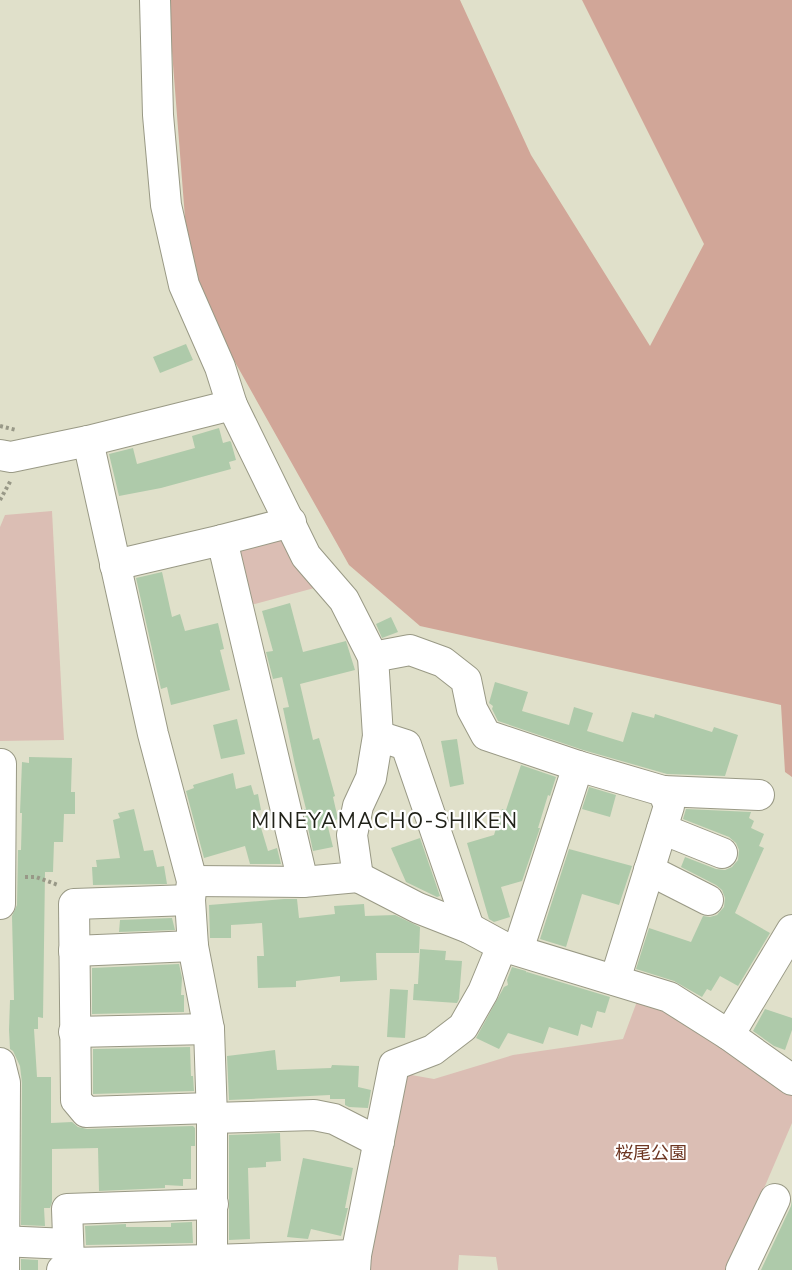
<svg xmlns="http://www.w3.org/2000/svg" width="792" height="1270" viewBox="0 0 792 1270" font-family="'Nunito Sans','Noto Sans JP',sans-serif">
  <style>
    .green { fill: #dbbeb4 }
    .forest { fill: #d1a698 }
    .building { fill: #aecaaa }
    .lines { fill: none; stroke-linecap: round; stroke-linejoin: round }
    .minor-casing { stroke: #999985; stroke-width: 32 }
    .path { stroke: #989887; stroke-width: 4; stroke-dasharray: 3 3; stroke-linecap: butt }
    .minor { stroke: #fff; stroke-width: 30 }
    .labels { text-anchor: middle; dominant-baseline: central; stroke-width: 4.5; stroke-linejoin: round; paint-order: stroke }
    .park-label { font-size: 18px; fill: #6d3622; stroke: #fff }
    .quarter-label { font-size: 21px; letter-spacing: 1.5px; fill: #212219; stroke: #fff }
  </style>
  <rect width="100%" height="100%" fill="#e0e0ca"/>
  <g class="green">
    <path d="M52 511 64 740 0 741V527L5 515Z"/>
    <path d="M271 536 292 542 318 587 247 606 237 553 241 545Z"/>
    <path d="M639 996 792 1089V1123L729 1270H498L496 1257 459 1255 458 1270H363L400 1073 434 1079 513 1055 623 1039Z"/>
  </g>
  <path class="forest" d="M168 0H460L531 155 650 346 704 244 582 0H792V777L785 772 781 705 420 626 349 565 190 282Z"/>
  <g class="building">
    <path d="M186 344 193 360 160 373 153 357Z"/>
    <path d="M219 428 223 443 230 441 231 442 236 460 229 462 231 469 161 488 119 496 109 454 133 448 137 464 195 448 192 436Z"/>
    <path d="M162 572 172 617 180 614 185 631 218 623 224 649 220 650 230 690 171 705 167 687 161 689 136 578Z"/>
    <path d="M290 603 303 652 346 641 355 670 300 684 313 740 319 738 335 796 333 797 338 819 327 823 333 847 313 851 304 809H306L295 765 283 708 289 707 282 677 273 679 266 652 273 651 262 611Z"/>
    <path d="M391 617 398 632 382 638 376 624Z"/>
    <path d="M495 682 528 692 522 711 569 725 574 707 593 713 587 731 623 742 632 712 654 718 655 714 712 732 714 727 738 735 725 776 667 774 583 750 498 721 492 709 493 706 489 703Z"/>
    <path d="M237 719 245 754 221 759 213 725Z"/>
    <path d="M457 739 464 784 450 787 441 741Z"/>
    <path d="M29 757 72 758 71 792H75V814H64L63 842H54L53 872H45L43 1018 38 1017V1029H34L37 1077H51V1123L72 1122 78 1127 87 1129 193 1126 195 1128V1146H191V1179H183V1186L165 1185V1188L99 1191 98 1148 52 1149V1202L50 1208H44L45 1226 21 1225 22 1083 20 1066 13 1051 10 1049 9 1030 10 1000H14L12 916 17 905 18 850H21L22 813H20L22 762 29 763Z"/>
    <path d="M521 765 556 777 550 796 548 795 538 828H540L522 881 501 887 510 917 494 922 489 919 467 843 494 835 502 809 506 810Z"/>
    <path d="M233 773 236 789 251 785 254 795 258 794 261 810 256 811 268 851 277 848 281 864H250L245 846 204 858 186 791 194 788 193 785Z"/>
    <path d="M589 787 616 795 610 817 582 809Z"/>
    <path d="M134 809 144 851 153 850 157 867 164 866 167 884 93 885 92 867H97L96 860 120 858 113 820 120 818 118 813Z"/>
    <path d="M686 809 751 812 749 818 754 821 751 828 764 834 759 846 764 848 735 913 770 933 738 986 720 976 711 991 707 989 702 997 674 981 636 969 649 928 691 942 703 916 710 917 717 915 724 907 725 898 722 890 716 885 681 867 685 857 716 869 725 870 732 867 738 860 739 850 736 843 729 837 683 819Z"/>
    <path d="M420 838 440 896 437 897 406 882 391 848Z"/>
    <path d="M569 849 632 866 619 905 582 894 566 947 540 939Z"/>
    <path d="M284 899H297L299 918 335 914 334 906 364 904 365 916 395 915 420 927 419 953H376L377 980 340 982V976L296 981V987L258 988 257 956H264L262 923 231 925V938H210L209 905Z"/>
    <path d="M172 918 175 930 119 932 120 920Z"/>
    <path d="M420 949 446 951 445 960 462 961 459 999 457 1003 413 1000 414 984H418Z"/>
    <path d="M179 964 182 978 181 995H184V1012L92 1014V968Z"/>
    <path d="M512 967 526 971 527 973V972L610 997 605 1013 597 1011 592 1028 581 1024 578 1036 549 1027 543 1044 508 1033 499 1049 476 1038 504 987 508 985 507 980Z"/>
    <path d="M390 989 408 990 405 1038 387 1037Z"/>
    <path d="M765 1009 792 1018V1030L785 1050 774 1046 753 1031Z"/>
    <path d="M190 1047 191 1076H193L194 1091 93 1094V1049Z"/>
    <path d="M275 1050 277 1070 331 1068 332 1065 359 1066 358 1087 371 1090 368 1108 349 1107 345 1105V1099H330V1095L229 1100 227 1056Z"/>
    <path d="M280 1133 281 1161 266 1162V1167L248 1168 250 1239 229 1240V1135Z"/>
    <path d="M303 1158 353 1168 345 1208H348L341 1236 311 1229 308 1239 287 1237Z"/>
    <path d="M792 1199V1270H761L791 1206Z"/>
    <path d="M192 1222 193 1243 86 1245 85 1226 126 1224V1227H171V1223Z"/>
    <path d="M21 1259 38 1260V1270H21Z"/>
  </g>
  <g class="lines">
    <defs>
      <g id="minor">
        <path d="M155 0 158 115 166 205 184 285 220 367 232 405 306 556 344 600 373 657 378 736 371 778 358 806 352 835 358 877 303 882 192 881"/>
        <path d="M88 441 153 734 192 881 190 900 193 946 209 1029 212 1118V1270"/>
        <path d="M0 455 11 457 88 441 232 405"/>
        <path d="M222 540 291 522"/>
        <path d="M115 565 222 540 303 882"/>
        <path d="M373 657 410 650 443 662 466 680 472 709 486 735 578 766 663 791 669 806 615 980"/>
        <path d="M378 736 406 745 469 928"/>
        <path d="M663 791 759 795"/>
        <path d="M662 829 722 853"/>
        <path d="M649 870 708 900"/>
        <path d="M358 877 418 908 469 928 502 946 669 997 729 1035 792 1080"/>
        <path d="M190 900 74 904 76 1100 86 1112 211 1108"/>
        <path d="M0 904 1 764"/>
        <path d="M518 950 578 766"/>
        <path d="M74 951 193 946"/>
        <path d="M74 1032 209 1029"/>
        <path d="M729 1035 792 930"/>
        <path d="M0 1063 5 1083 4 1270"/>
        <path d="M212 1118 314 1115 334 1119 379 1142"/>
        <path d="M0 1241 68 1244"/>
        <path d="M69 1263 67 1209 213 1204"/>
        <path d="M62 1270 69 1263 213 1260 356 1255"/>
        <path d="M355 1270 356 1255 394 1065 433 1050 463 1027 483 992 502 946"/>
        <path d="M741 1270 775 1199"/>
      </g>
    </defs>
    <use href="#minor" class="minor-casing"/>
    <g class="path">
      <path d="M0 426 16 430"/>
      <path d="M0 500 11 480"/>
      <path d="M25 877H36L58 885"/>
    </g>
    <use href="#minor" class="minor"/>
  </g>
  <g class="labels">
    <g class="park-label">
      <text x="651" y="1153">桜尾公園</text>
    </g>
    <g class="quarter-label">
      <text x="385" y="821">MINEYAMACHO-SHIKEN</text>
    </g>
  </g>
</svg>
